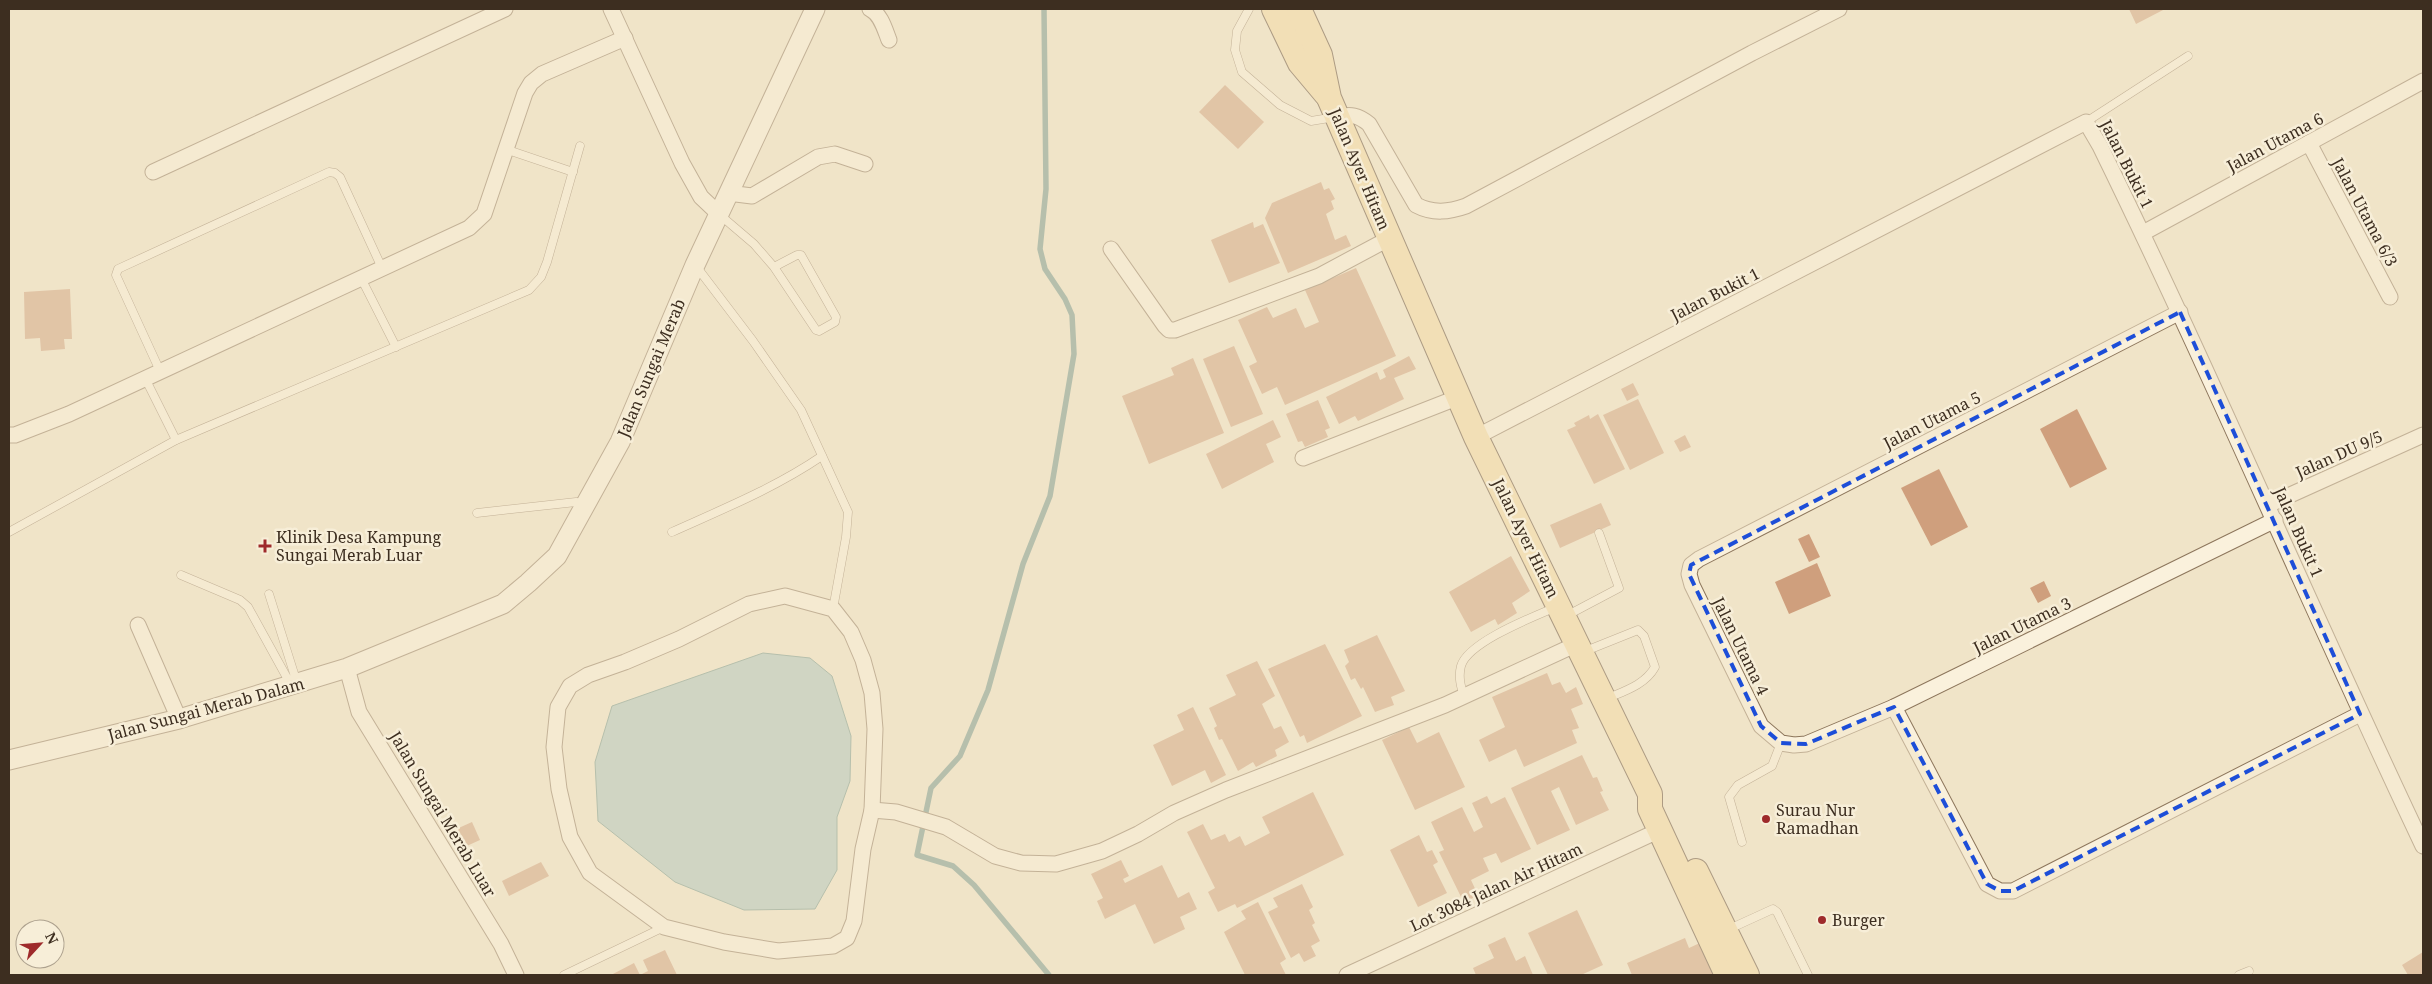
<svg xmlns="http://www.w3.org/2000/svg" width="2432" height="984" viewBox="0 0 2432 984" font-family="'Noto Serif',serif">
  <style>
    .water { fill: #a9c4bc; stroke: #6f938a }
    .lines { fill: none; stroke-linecap: round; stroke-linejoin: round }
    .stream { stroke: #6f938a; stroke-width: 5.5 }
    .building { fill: #cf9f7d }
    .service-casing { stroke: #8d765c; stroke-width: 9 }
    .minor-casing { stroke: #8d765c; stroke-width: 17 }
    .tertiary-casing { stroke: #8d765c; stroke-width: 21 }
    .primary-casing { stroke: #5b4430; stroke-width: 26 }
    .service { stroke: #faf1dc; stroke-width: 8 }
    .minor { stroke: #faf1dc; stroke-width: 15 }
    .tertiary { stroke: #faf1dc; stroke-width: 19 }
    .primary { stroke: #f3d9a0; stroke-width: 24 }
    .marked { fill: none; stroke: #1d4ed8; stroke-width: 4; stroke-dasharray: 10 6; stroke-linejoin: round }
    .poi-dot { fill: #9e2a2b; stroke: #f7eed8; stroke-width: 2 }
    .labels { text-anchor: middle; dominant-baseline: central; stroke-width: 5; stroke-linejoin: round; paint-order: stroke }
    .street-label { font-size: 16px; fill: #3d2e20; stroke: #f7eed8 }
    .poi-label { font-size: 16px; fill: #3d2e20; stroke: #f7eed8; text-anchor: start }
  </style>
  <rect width="100%" height="100%" fill="#f0e4c8"/>
  <path class="water" d="M763 653 810 658 832 676 851 736 850 781 837 817V870L815 909 744 910 675 882 598 821 595 762 612 706Z"/>
  <g class="lines">
    <path class="stream" d="M1044 9 1046 189 1040 249 1045 269 1065 299 1072 315 1074 354 1050 496 1023 564 988 690 960 756 931 788 917 855 953 866 974 885 1049 975"/>
  </g>
  <g class="building">
    <path d="M2129 9H2165L2136 24Z"/>
    <path d="M1225 85 1264 122 1238 149 1199 112Z"/>
    <path d="M1321 182 1324 190 1329 188 1335 199 1331 201 1334 209 1326 214 1335 240 1346 235 1351 246 1288 273 1265 218 1272 203Z"/>
    <path d="M1253 222 1254 228 1263 224 1280 263 1229 283 1211 240Z"/>
    <path d="M1356 268 1396 356 1285 405 1277 387 1262 394 1249 366 1257 362 1238 320 1267 307 1273 318 1296 308 1305 328 1319 322 1305 290Z"/>
    <path d="M70 289 72 339H64L65 349 41 351 40 338 25 339 24 292Z"/>
    <path d="M1234 346 1263 414 1231 427 1203 359Z"/>
    <path d="M1409 356 1416 369 1394 378 1404 399 1358 421 1355 416 1339 424 1326 397 1377 372 1380 380 1386 377 1383 370Z"/>
    <path d="M1193 358 1224 433 1149 464 1122 396 1174 375 1171 368Z"/>
    <path d="M1633 383 1639 395 1627 401 1621 389Z"/>
    <path d="M1638 399 1664 453 1630 470 1603 415Z"/>
    <path d="M1318 400 1330 428 1325 430 1328 437 1305 447 1302 441 1298 442 1286 414Z"/>
    <path d="M2077 409 2107 469 2070 488 2040 429Z"/>
    <path d="M1598 414 1625 469 1594 484 1567 430 1576 426 1574 423 1589 415 1590 419Z"/>
    <path d="M1273 420 1281 437 1266 444 1274 462 1222 489 1206 454Z"/>
    <path d="M1685 435 1691 447 1680 452 1674 441Z"/>
    <path d="M1939 469 1968 527 1931 546 1901 488Z"/>
    <path d="M1601 503 1611 525 1560 548 1550 525Z"/>
    <path d="M1809 534 1820 557 1809 562 1798 539Z"/>
    <path d="M1511 556 1530 591 1512 603 1517 613 1498 625 1495 619 1471 632 1449 592Z"/>
    <path d="M1817 563 1831 596 1789 614 1775 582Z"/>
    <path d="M2044 581 2051 596 2038 603 2030 588Z"/>
    <path d="M1377 635 1405 691 1391 697 1394 705 1375 712 1363 687 1361 689 1355 678 1351 680 1345 666 1349 662 1344 650Z"/>
    <path d="M1325 644 1362 716 1307 743 1304 735 1300 737 1268 669Z"/>
    <path d="M1257 661 1275 696 1262 704 1274 729 1281 726 1289 742 1275 750 1277 756 1256 767 1253 762 1238 771 1222 739 1219 740 1214 728 1217 726 1209 708 1236 695 1226 675Z"/>
    <path d="M1547 673 1552 685 1560 682 1566 693 1576 687 1583 704 1571 709 1579 728 1572 730 1577 743 1524 767 1516 749 1489 762 1479 740 1505 727 1492 697Z"/>
    <path d="M1193 707 1226 775 1211 783 1205 770 1172 786 1153 745 1184 730 1177 715Z"/>
    <path d="M1409 727 1417 743 1439 732 1465 787 1415 810 1382 740Z"/>
    <path d="M1582 755 1593 778 1597 777 1603 791 1600 792 1609 810 1576 825 1559 787 1551 791 1570 830 1537 845 1511 788Z"/>
    <path d="M1313 792 1344 855 1237 908 1235 904 1218 912 1208 892 1215 888 1187 832 1203 824 1211 840 1225 834 1229 842 1240 836 1245 846 1270 833 1262 817Z"/>
    <path d="M1487 796 1491 804 1505 797 1531 849 1501 863 1496 853 1483 858 1489 871 1471 880 1478 895 1464 903 1439 852 1444 850 1431 822 1462 807 1474 832 1483 827 1472 803Z"/>
    <path d="M472 822 480 840 460 849 452 831Z"/>
    <path d="M1419 835 1427 852 1432 850 1438 862 1433 865 1447 893 1418 907 1390 850Z"/>
    <path d="M1121 860 1129 876 1123 879 1125 883 1162 865 1178 898 1189 892 1197 909 1180 917 1185 929 1154 944 1135 904 1105 919 1097 901 1103 898 1091 874Z"/>
    <path d="M541 862 549 876 509 896 502 881Z"/>
    <path d="M1302 884 1313 907 1309 910 1315 923 1312 925 1320 941 1311 946 1316 956 1304 962 1299 953 1291 958 1268 912 1278 907 1273 898Z"/>
    <path d="M1258 902 1286 959 1280 963 1286 975H1245L1224 932 1246 919 1241 911Z"/>
    <path d="M1577 910 1603 965 1581 975H1548L1528 933Z"/>
    <path d="M1505 937 1516 961 1525 956 1533 975H1476L1473 968 1494 958 1488 945Z"/>
    <path d="M1685 938 1689 948 1702 942 1721 975H1632L1627 963Z"/>
    <path d="M665 950 677 975H640L648 971 643 960Z"/>
    <path d="M2423 952V975H2408L2402 965Z"/>
    <path d="M634 963 640 975H611Z"/>
  </g>
  <g class="lines">
    <defs>
      <g id="service">
        <path d="M1249 9 1237 31 1235 50 1242 72 1280 105 1311 121 1335 117"/>
        <path d="M2086 122 2188 56"/>
        <path d="M505 149 573 172"/>
        <path d="M720 215 754 244 774 267 816 330 819 331 835 322 836 317 801 255H797L774 267"/>
        <path d="M696 266 753 341 801 410 848 512 846 537 833 609"/>
        <path d="M361 278 396 347"/>
        <path d="M160 371 116 275 118 269 329 172 335 173 340 177 382 268"/>
        <path d="M145 378 176 440"/>
        <path d="M477 513 576 502 585 503"/>
        <path d="M9 532 176 440 529 290 541 277 547 262 580 146"/>
        <path d="M672 532C723 509 775 488 822 456"/>
        <path d="M181 575 240 600 248 607 291 685"/>
        <path d="M269 594 297 683"/>
        <path d="M1566 616 1619 588 1599 533"/>
        <path d="M1583 652 1638 630 1644 636 1655 667C1645 685 1624 691 1606 699"/>
        <path d="M1464 697C1461 687 1458 677 1461 666 1468 642 1533 617 1556 607"/>
        <path d="M1742 842 1729 797 1738 785 1772 766 1781 743"/>
        <path d="M1727 930 1773 909 1777 912 1808 975"/>
        <path d="M564 975 664 927"/>
        <path d="M2239 975 2249 971"/>
      </g>
      <g id="minor">
        <path d="M611 9 682 163 701 197 720 215"/>
        <path d="M870 9C881 14 885 30 889 40"/>
        <path d="M1337 117C1351 114 1358 115 1369 124L1416 205C1433 214 1449 212 1466 206L1752 53 1839 9"/>
        <path d="M2309 143 2390 297"/>
        <path d="M153 172 505 9"/>
        <path d="M728 193 752 196 818 157 835 154 865 164"/>
        <path d="M2143 233 2423 81"/>
        <path d="M1111 249 1165 326 1169 330H1175L1319 276 1390 238"/>
        <path d="M2180 312 1699 559 1691 565 1689 574 1692 585 1761 726 1781 743 1794 745 1806 744 1894 707 2275 520"/>
        <path d="M9 435H15L69 414 469 228 484 214 525 93 531 83 542 74 625 38"/>
        <path d="M1476 437 2086 122 2100 146C2213 377 2313 614 2423 846"/>
        <path d="M1303 458 1459 397"/>
        <path d="M2268 505 2423 435"/>
        <path d="M785 596 833 609 851 632 863 660 872 693 875 729 872 810 863 849 854 921 847 938 833 946 778 951 724 942 664 927 590 873 570 837 559 789 554 747 558 707 570 686 588 675 625 662 679 639 749 604Z"/>
        <path d="M138 625 179 719"/>
        <path d="M347 668 359 712 501 944 516 975"/>
        <path d="M1894 707 1987 884 2000 891H2013L2360 714"/>
        <path d="M872 810 896 812 946 827 995 856 1021 863 1056 864 1102 851 1138 834 1174 813 1226 790 1445 705 1577 644"/>
        <path d="M1347 975 1660 830"/>
      </g>
      <path id="tertiary" d="M9 760 179 719 347 668 503 604 528 583 557 556 620 442 695 265 815 9"/>
      <g id="primary">
        <path d="M1274 9 1300 63 1326 94"/>
        <path d="M1299 9 1320 55 1329 98 1476 437 1650 794V809L1727 975"/>
        <path d="M1696 871 1747 975"/>
      </g>
    </defs>
    <use href="#service" class="service-casing"/>
    <use href="#minor" class="minor-casing"/>
    <use href="#tertiary" class="tertiary-casing"/>
    <use href="#primary" class="primary-casing"/>
    <use href="#service" class="service"/>
    <use href="#minor" class="minor"/>
    <use href="#tertiary" class="tertiary"/>
    <use href="#primary" class="primary"/>
  </g>
  <path d="M0 0H2432V984H0ZM2180 312 2360 714 2013 891H2000L1987 884 1894 707 1806 744 1781 743 1761 726 1689 574 1691 565Z" fill="#f0e4c8" fill-opacity=".55" fill-rule="evenodd"/>
  <path class="marked" d="M2180 312 2360 714 2013 891H2000L1987 884 1894 707 1806 744 1781 743 1761 726 1689 574 1691 565Z"/>
  <g class="poi-dot">
    <path d="M262.5 538.5h5v5h5v5h-5v5h-5v-5h-5v-5h5z"/>
    <circle cx="1766" cy="819" r="5"/>
    <circle cx="1822" cy="920" r="5"/>
  </g>
  <g class="labels">
    <g class="street-label">
      <text transform="translate(2275 142) rotate(-28)">Jalan Utama 6</text>
      <text transform="translate(2127 164) rotate(63)">Jalan Bukit 1</text>
      <text transform="translate(1360 169) rotate(67)">Jalan Ayer Hitam</text>
      <text transform="translate(2365 212) rotate(62)">Jalan Utama 6/3</text>
      <text transform="translate(1715 294) rotate(-27)">Jalan Bukit 1</text>
      <text transform="translate(651 368) rotate(-67)">Jalan Sungai Merab</text>
      <text transform="translate(1932 420) rotate(-27)">Jalan Utama 5</text>
      <text transform="translate(2339 454) rotate(-24)">Jalan DU 9/5</text>
      <text transform="translate(2299 532) rotate(66)">Jalan Bukit 1</text>
      <text transform="translate(1526 538) rotate(64)">Jalan Ayer Hitam</text>
      <text transform="translate(2022 625) rotate(-26)">Jalan Utama 3</text>
      <text transform="translate(1741 646) rotate(64)">Jalan Utama 4</text>
      <text transform="translate(206 709) rotate(-15)">Jalan Sungai Merab Dalam</text>
      <text transform="translate(443 814) rotate(59)">Jalan Sungai Merab Luar</text>
      <text transform="translate(1496 887) rotate(-25)">Lot 3084 Jalan Air Hitam</text>
    </g>
    <g class="poi-label">
      <text x="276" y="537">Klinik Desa Kampung<tspan x="276" dy="18">Sungai Merab Luar</tspan></text>
      <text x="1776" y="810">Surau Nur<tspan x="1776" dy="18">Ramadhan</tspan></text>
      <text x="1832" y="920">Burger</text>
    </g>
  </g>
  <rect width="2432" height="984" fill="none" stroke="#3d2e20" stroke-width="20"/>
  <g transform="translate(40 944) rotate(64)"><circle r="24" fill="#f7eed8" stroke="#ada18e"/>
  <path d="M0-4L9 19L0 12L-9 19Z" fill="#9e2a2b"/>
  <text y="-8" font-size="14" font-weight="bold" text-anchor="middle" fill="#3d2e20">N</text>
  </g>
</svg>
